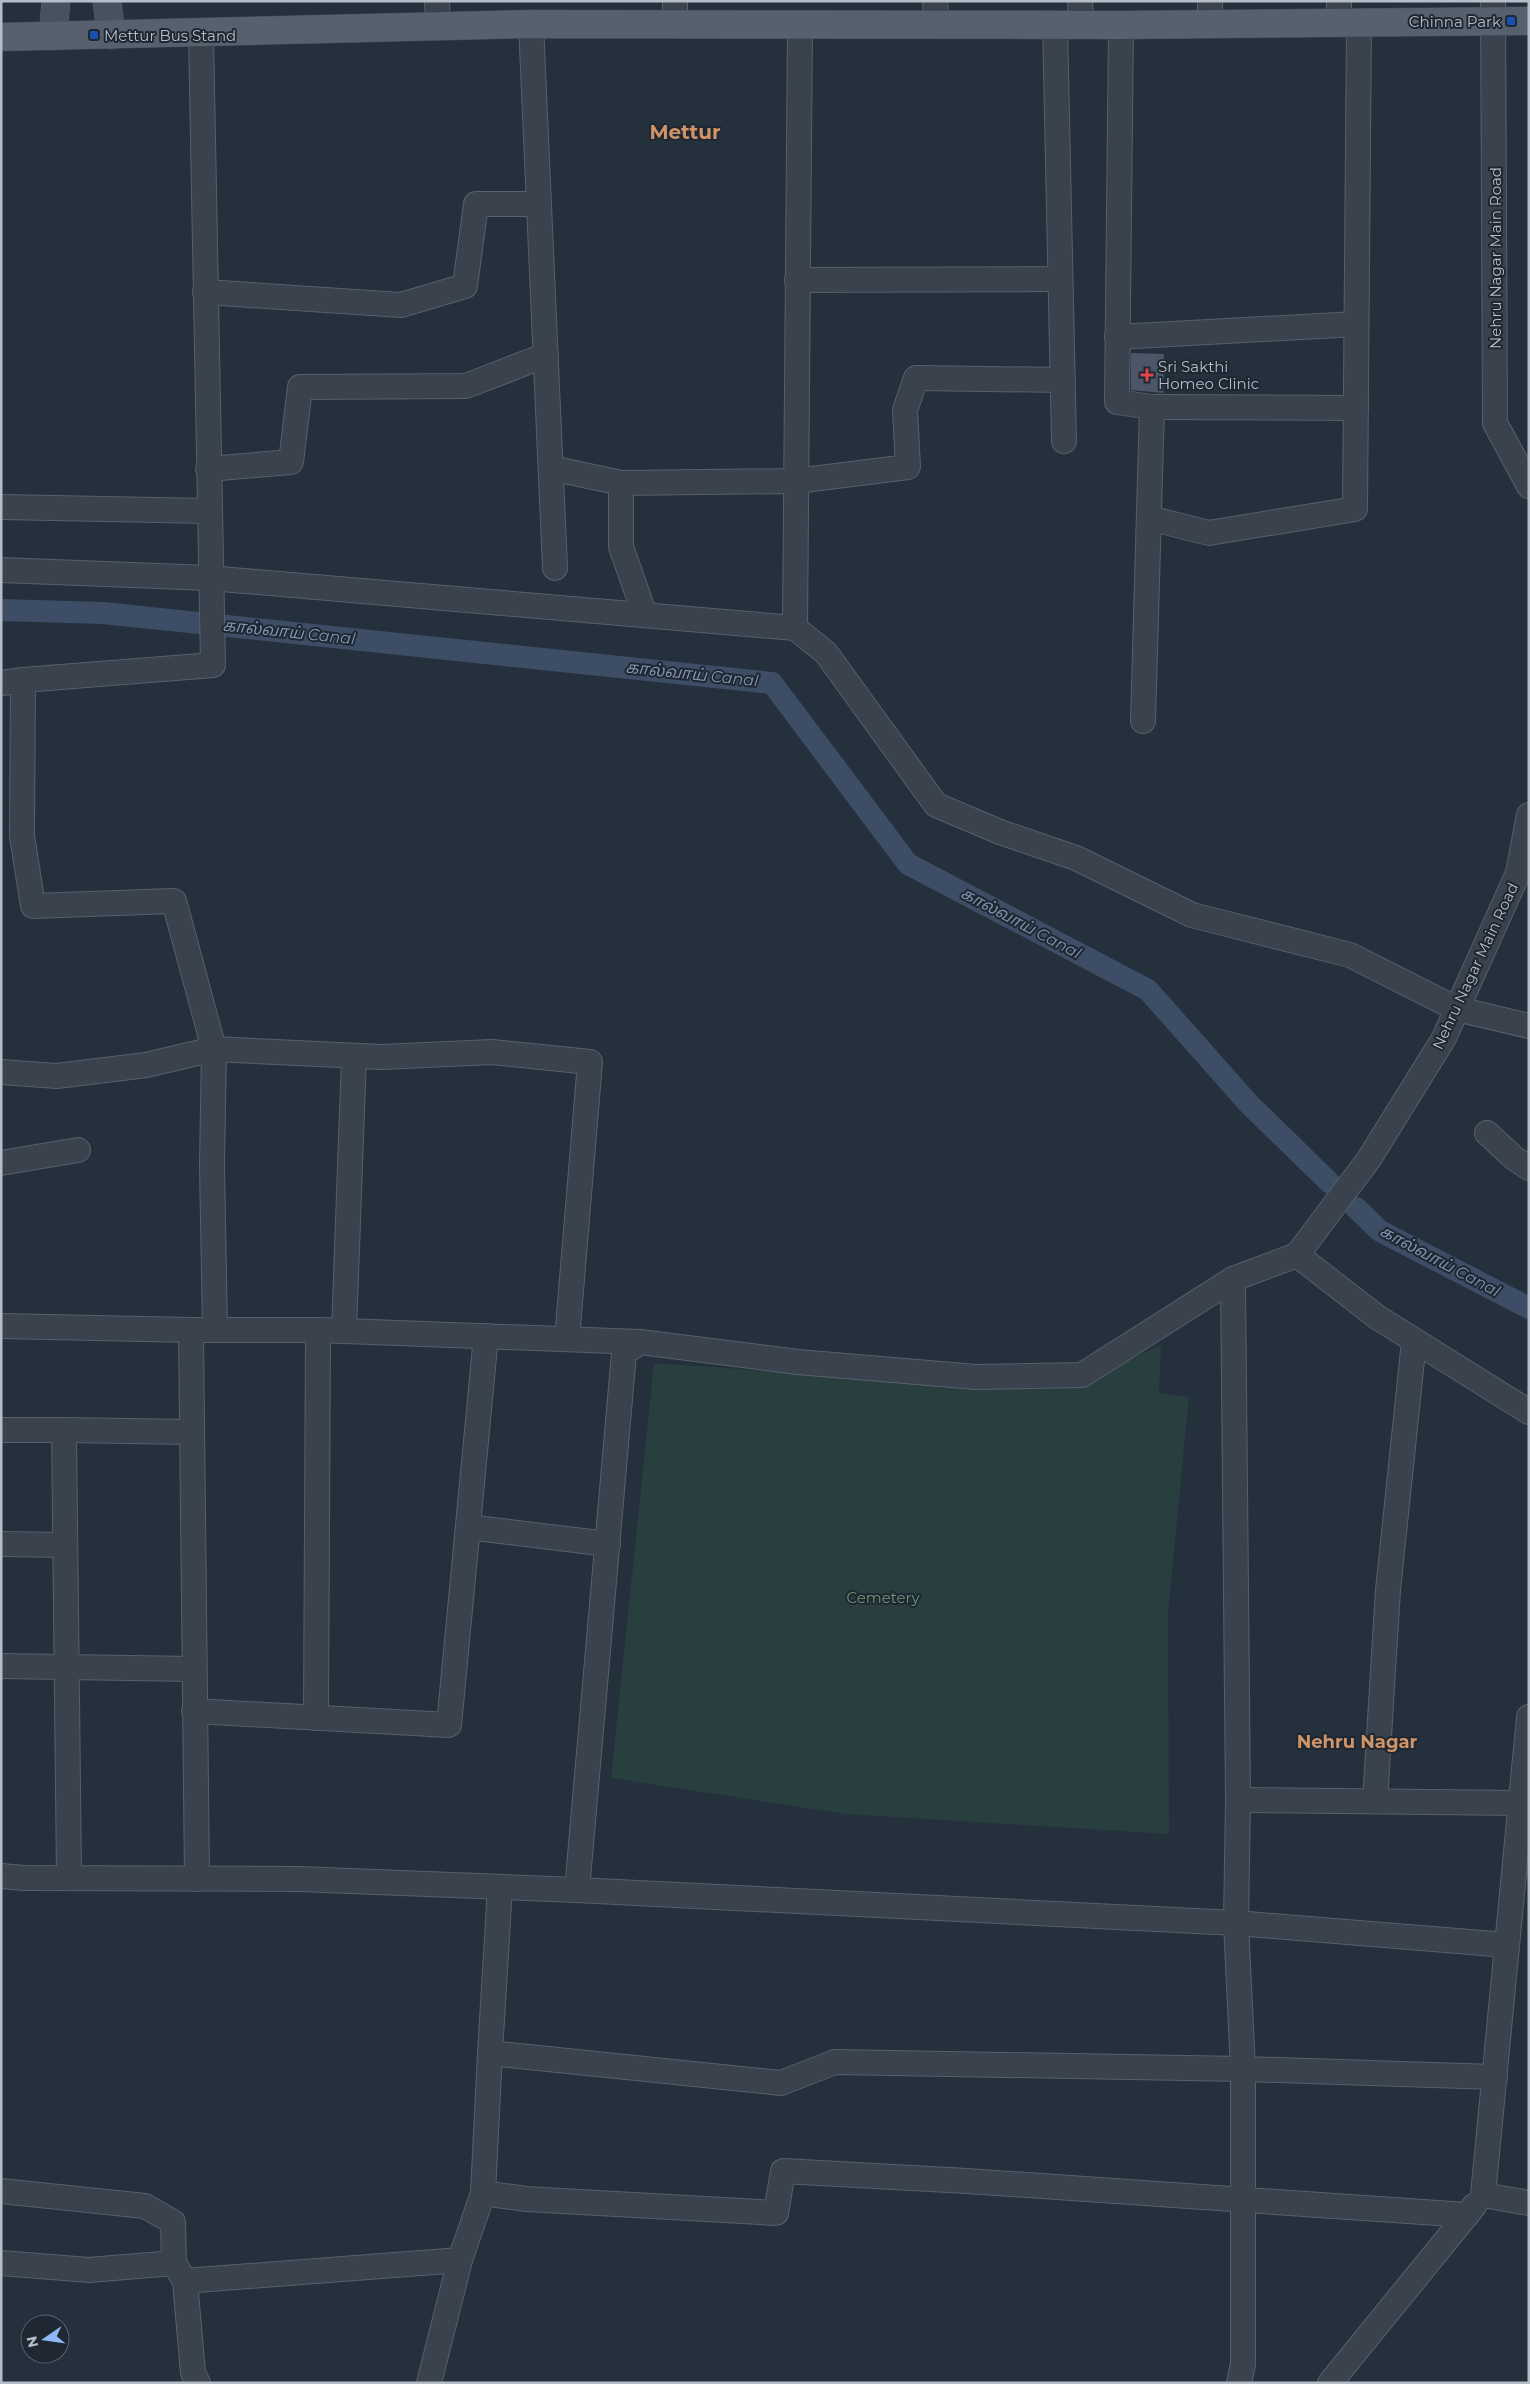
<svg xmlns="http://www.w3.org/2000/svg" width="1530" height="2384" viewBox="0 0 1530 2384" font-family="Montserrat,'Noto Sans Tamil',sans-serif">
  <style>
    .green { fill: #283e3f }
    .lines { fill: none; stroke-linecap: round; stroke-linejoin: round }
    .canal { stroke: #3c4d65; stroke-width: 22 }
    .building { fill: #4b5766 }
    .street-casing { stroke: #57606b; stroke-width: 26 }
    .secondary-casing { stroke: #57606b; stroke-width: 29 }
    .primary-casing { stroke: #424b56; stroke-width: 29 }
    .street { stroke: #39424d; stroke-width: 24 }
    .secondary { stroke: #475160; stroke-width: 28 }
    .primary { stroke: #57616d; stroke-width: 28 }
    .transit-dot { fill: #1a4fb4; stroke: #1e2732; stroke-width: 2 }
    .health-dot { fill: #e0444e; stroke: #1e2732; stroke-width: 2 }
    .labels { text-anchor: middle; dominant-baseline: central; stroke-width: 4; stroke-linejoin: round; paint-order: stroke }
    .poi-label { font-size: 15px; fill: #b5bdc8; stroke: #1e2732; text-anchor: start }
    .street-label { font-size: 15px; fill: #b5bdc8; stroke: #1e2732 }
    .park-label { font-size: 15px; fill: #6d9876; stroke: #1e2732 }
    .water-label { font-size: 16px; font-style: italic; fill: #7e93ae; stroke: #1e2732 }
    .quarter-label { font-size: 18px; font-weight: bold; fill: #d09468; stroke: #1e2732 }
    .district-label { font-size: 20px; font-weight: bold; fill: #d09468; stroke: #1e2732 }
  </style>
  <rect width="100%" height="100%" fill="#25303d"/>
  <path class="green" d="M1161 1345 1159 1393 1189 1397 1168 1613 1169 1834 845 1814 611 1778 654 1363 997 1387 1128 1360Z"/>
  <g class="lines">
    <g class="canal">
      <path d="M1 610 103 613 772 683 908 864 1148 990 1249 1104 1330 1183"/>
      <path d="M1356 1208 1380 1231 1529 1308"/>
    </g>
  </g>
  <path class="building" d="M1131 353 1164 354 1163 393 1131 390Z"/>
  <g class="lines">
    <defs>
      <g id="street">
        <path d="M437 1 438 26"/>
        <path d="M675 1V25"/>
        <path d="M935 1 937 25"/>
        <path d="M1080 1 1081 25"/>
        <path d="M1339 1V23"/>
        <path d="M1493 1 1495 423 1529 486"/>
        <path d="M531 24 555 568"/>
        <path d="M1055 24 1064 441"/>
        <path d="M1210 24V1"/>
        <path d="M1121 25 1117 402 1152 407 1143 721"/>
        <path d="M797 280 1060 279"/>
        <path d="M205 292 401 305 465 286 476 204H539"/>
        <path d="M1117 337 1356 324"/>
        <path d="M1152 407 1356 408"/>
        <path d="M551 468 621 483V547L645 615"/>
        <path d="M208 469 291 462 300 387 466 386 546 355"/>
        <path d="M621 483 796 481 908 467 905 410 916 378 1063 380"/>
        <path d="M1 507 209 511"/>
        <path d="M1149 518 1209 533 1355 509 1359 22"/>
        <path d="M1 570 210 578 795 628 826 653 936 805 1000 832 1076 858 1192 915 1350 955 1457 1009 1529 1026"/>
        <path d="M795 628 800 25"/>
        <path d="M23 680 213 665 201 34"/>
        <path d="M1 683 23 680 22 836 33 906 174 901 214 1049 146 1065 57 1076 1 1072"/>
        <path d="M1487 1133 1514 1158 1529 1168"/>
        <path d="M1 1163 78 1150"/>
        <path d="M1297 1255 1369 1159 1444 1038 1518 873 1529 815"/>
        <path d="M1297 1255 1377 1317 1529 1412"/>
        <path d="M1233 1279 1238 1800 1236 1923 1243 2069V2364L1239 2383"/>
        <path d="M1 1326 191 1330"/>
        <path d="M215 1330 212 1165 214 1049 382 1057 492 1052 590 1062 567 1339"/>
        <path d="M344 1331 354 1056"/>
        <path d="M1 1430H64"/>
        <path d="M468 1527 608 1544"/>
        <path d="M1 1544 65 1545"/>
        <path d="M1 1666 194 1669"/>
        <path d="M194 1711 449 1725 486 1336"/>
        <path d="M1529 1717 1483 2195 1529 2203"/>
        <path d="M316 1718 318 1330"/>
        <path d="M1238 1800 1521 1803"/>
        <path d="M1375 1801 1388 1590 1414 1341"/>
        <path d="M1 1876 24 1878 299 1879 577 1890 624 1353 640 1342 798 1362 976 1377 1082 1375 1233 1279 1297 1255"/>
        <path d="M69 1878 64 1430 192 1432"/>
        <path d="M197 1879 191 1330H318L640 1342"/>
        <path d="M500 1887 490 2053 781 2083 835 2062 1243 2069 1495 2077"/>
        <path d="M577 1890 1236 1923 1507 1945"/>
        <path d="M1 2191 145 2206 173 2222 174 2263"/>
        <path d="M483 2193 490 2053"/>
        <path d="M1 2263 89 2270 174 2263 185 2281 460 2260 483 2193 526 2199 776 2213 783 2171 967 2181 1467 2215"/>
        <path d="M185 2281 193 2373 198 2383"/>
        <path d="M429 2383 460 2260"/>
        <path d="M1330 2383 1474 2206"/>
      </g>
      <g id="secondary">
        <path d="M107 1 111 35"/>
        <path d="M53 36 56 1"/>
      </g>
      <path id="primary" d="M1 37 531 24 1121 25 1529 21"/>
    </defs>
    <use href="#street" class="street-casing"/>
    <use href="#secondary" class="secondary-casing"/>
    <use href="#primary" class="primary-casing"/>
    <use href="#street" class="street"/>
    <use href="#secondary" class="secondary"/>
    <use href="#primary" class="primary"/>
  </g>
  <g class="transit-dot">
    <rect x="1506" y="16" width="10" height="10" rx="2.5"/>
    <rect x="89" y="30" width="10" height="10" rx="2.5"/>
  </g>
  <path class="health-dot" d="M1144.5 367.5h5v5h5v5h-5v5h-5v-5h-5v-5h5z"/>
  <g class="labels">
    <g class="poi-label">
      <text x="1501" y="21" text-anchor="end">Chinna Park</text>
      <text x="104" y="35">Mettur Bus Stand</text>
      <text x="1158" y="366">Sri Sakthi<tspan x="1158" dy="17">Homeo Clinic</tspan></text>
    </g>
    <g class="street-label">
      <text transform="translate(1495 258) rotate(-90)">Nehru Nagar Main Road</text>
      <text transform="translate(1475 966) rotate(-65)">Nehru Nagar Main Road</text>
    </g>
    <g class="park-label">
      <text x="883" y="1597">Cemetery</text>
    </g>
    <g class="water-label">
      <text transform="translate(289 632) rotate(6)">கால்வாய் Canal</text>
      <text transform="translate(692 674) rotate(6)">கால்வாய் Canal</text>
      <text transform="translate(1021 923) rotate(28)">கால்வாய் Canal</text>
      <text transform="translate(1440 1261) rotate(28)">கால்வாய் Canal</text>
    </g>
    <g class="quarter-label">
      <text x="1357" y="1742">Nehru Nagar</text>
    </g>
    <g class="district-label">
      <text x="685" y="132">Mettur</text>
    </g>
  </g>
  <rect width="1530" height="2384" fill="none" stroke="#b5bdc8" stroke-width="5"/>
  <g transform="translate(45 2339) rotate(257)"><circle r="24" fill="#1e2732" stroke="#5a636e"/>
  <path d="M0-4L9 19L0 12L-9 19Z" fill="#8fb7f3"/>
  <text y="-8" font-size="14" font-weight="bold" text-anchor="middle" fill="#b5bdc8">N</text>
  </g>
</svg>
